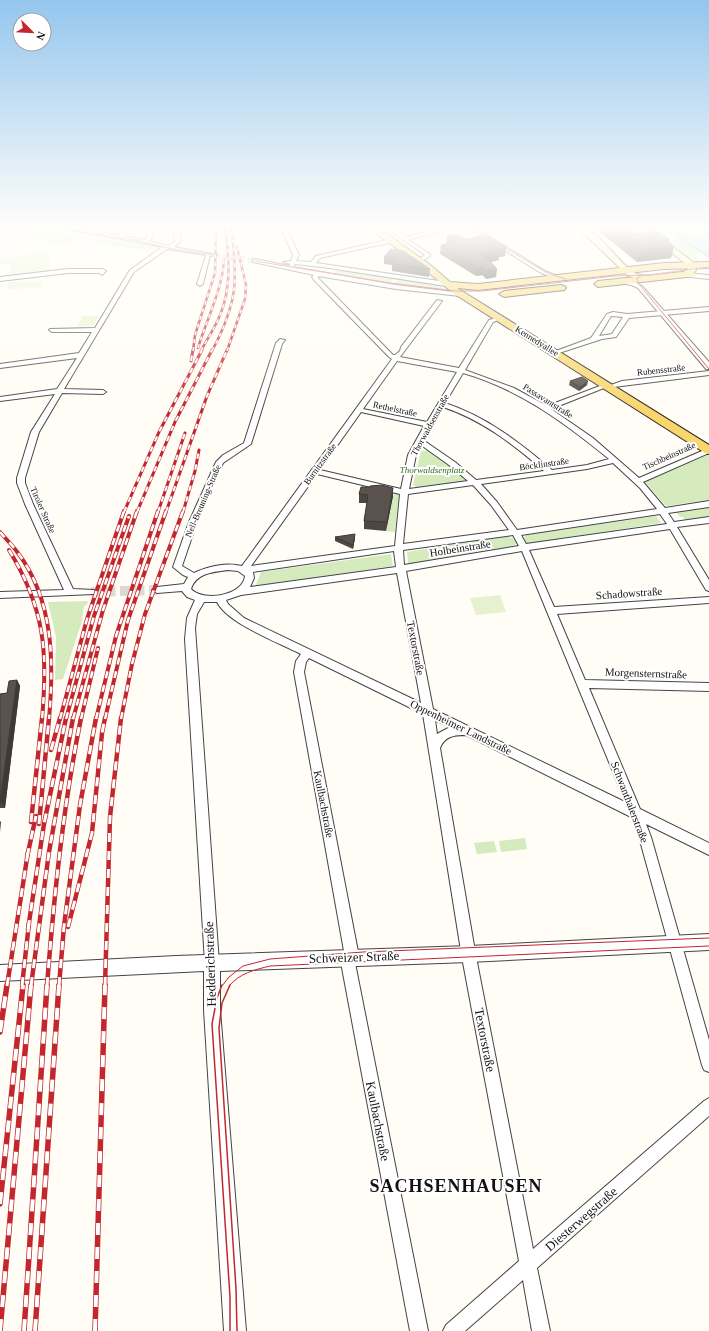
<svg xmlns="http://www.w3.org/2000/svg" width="709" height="1331" viewBox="0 0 709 1331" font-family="'Times New Roman',serif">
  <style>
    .green { fill: #d5ebbd }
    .pitch { fill: #e6f2cf }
    .water { fill: #b9e0f7; stroke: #3f96cf }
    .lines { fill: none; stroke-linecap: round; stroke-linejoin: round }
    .minor-tunnel-far1 { stroke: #dbdad3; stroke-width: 5.5; stroke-dasharray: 5.5 3; stroke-linecap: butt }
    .minor-tunnel { stroke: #dbdad3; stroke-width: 10; stroke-dasharray: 10 4.5; stroke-linecap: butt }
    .minor-casing { stroke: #444; stroke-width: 2 }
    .tertiary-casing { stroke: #444; stroke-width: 2 }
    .secondary-casing { stroke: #333; stroke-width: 2 }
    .primary-casing { stroke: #222; stroke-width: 2 }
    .minor { fill: #fff; fill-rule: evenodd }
    .tertiary { fill: #fff; fill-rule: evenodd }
    .secondary { fill: #fff6b0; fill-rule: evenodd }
    .primary { fill: #f9d66b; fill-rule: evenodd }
    .tram-far1 { stroke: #c4262e; stroke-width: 1 }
    .tram { stroke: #c4262e; stroke-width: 1.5 }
    .rail-far4-casing { stroke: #c4262e; stroke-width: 2.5 }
    .rail-far3-casing { stroke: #c4262e; stroke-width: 3 }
    .rail-far2-casing { stroke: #c4262e; stroke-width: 4 }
    .rail-far1-casing { stroke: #c4262e; stroke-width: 4.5 }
    .rail-casing { stroke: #c4262e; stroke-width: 5.5 }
    .rail-far4 { stroke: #fff; stroke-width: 1.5; stroke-dasharray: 4; stroke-linecap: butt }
    .rail-far3 { stroke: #fff; stroke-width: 2; stroke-dasharray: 5.5; stroke-linecap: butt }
    .rail-far2 { stroke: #fff; stroke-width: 2.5; stroke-dasharray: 7; stroke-linecap: butt }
    .rail-far1 { stroke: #fff; stroke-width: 3; stroke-dasharray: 9; stroke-linecap: butt }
    .rail { stroke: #fff; stroke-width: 4; stroke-dasharray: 12; stroke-linecap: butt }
    .wall { fill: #4d4742 }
    .shaded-wall { fill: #3f3936 }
    .building { fill: #5a524d; stroke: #3f3936 }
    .labels { text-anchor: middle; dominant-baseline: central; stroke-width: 4; stroke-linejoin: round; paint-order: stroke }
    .far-street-label { font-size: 9px; fill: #111; stroke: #fff }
    .far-park-label { font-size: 9px; font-style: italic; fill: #2f6b1f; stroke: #fff }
    .street-label { font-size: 11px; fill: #111; stroke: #fff }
    .near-street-label { font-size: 13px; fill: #111; stroke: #fff }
    .near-district-label { font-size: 18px; font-weight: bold; letter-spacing: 1px; fill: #111; stroke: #fff }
  </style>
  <rect width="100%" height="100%" fill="#fffdf5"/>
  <g class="green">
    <path d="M36 228 84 236 70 245 37 240 41 236 27 233Z"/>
    <path d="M105 238 133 242 159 249 149 250 96 244Z"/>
    <path d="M665 238 671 241 682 239 709 257V259L701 253 695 254 699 261H696Z"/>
    <path d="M348 270 392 277 394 279 390 283H383L333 273 335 271Z"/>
    <path d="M398 278 436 283 448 292 391 285 397 281Z"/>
    <path d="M430 450 439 455 468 480 467 481 418 488 413 485 421 451Z"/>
    <path d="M707 454 709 456V500L666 506 645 482Z"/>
    <path d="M394 492 399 493 395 532 386 531Z"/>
    <path d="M709 507V517L685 520 683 517H680L676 512Z"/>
    <path d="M656 516 661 523 531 543H526L522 539 527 535Z"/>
    <path d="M504 536 516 539 517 544 509 547 408 564 407 552Z"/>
    <path d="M391 554 393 566 255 587 261 572Z"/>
    <path d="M88 601 87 605 84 606 82 621 63 679 55 680 56 637 48 602Z"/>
    <path d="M525 838 527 849 501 852 499 841Z"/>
    <path d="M494 841 497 852 477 854 474 843Z"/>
  </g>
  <g class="pitch">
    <path d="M49 250V270L10 275 11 264 0 265V258L35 254V252Z"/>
    <path d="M43 281 39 288 6 289 9 282Z"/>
    <path d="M83 316H99L93 326H77Z"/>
    <path d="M500 595 506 612 476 615 470 598Z"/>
  </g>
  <path class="water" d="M661 226H709V257Z"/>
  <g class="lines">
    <path class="minor-tunnel-far1" d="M214 255 255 261"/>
    <path class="minor-tunnel" d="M91 592 157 590"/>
    <defs>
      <g id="minor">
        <path d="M47 226H60L118 235 122 232V226H127L128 232 123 236 145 240 147 237 146 226H151L153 237 149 241 169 246 175 241 173 226H178L181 241 174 247 217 255 210 256 209 259 203 284 200 286 197 284 206 255 167 249 134 272 64 389 103 390 106 392 103 394 62 393 39 432 25 478V483L33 504 73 589 94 590 96 592 94 594 0 598V592L64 590 25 504 17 483V478L31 432 55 394 0 401V397L57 389 77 358 0 368V364L79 353 92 332H52L49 330 50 329 95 328 130 270 162 247 133 241Z"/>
        <path d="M280 226H285L299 255 296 261 311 262 316 256 391 239 394 241 393 242 320 258 316 263 446 282 449 284 446 286 322 267 295 264 293 267 396 285 462 293V295L460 296 396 289 318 276V278L393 355H395L400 351 401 347 437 300 442 301 400 357 459 368 489 320 501 317V319L493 322 465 370 514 388 547 406 605 384H609V386L551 409 593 438 639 478 709 448V453L643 482 665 508 709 501V507L668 513 674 522 709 517V523L677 527 709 580V591L706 590 670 529 529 550 554 607 709 597V603L557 614 585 680 709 683V691L589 688 640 809 709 843V855L646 824 651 837 709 1040V1072L704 1070 702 1065 639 837 631 817 466 735C454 735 445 736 440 748L476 957 533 1249 704 1101 709 1098V1116L537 1268 550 1331H532L523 1280 465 1331H443L446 1325 519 1261 462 957 423 714 309 658 306 662 304 672 359 957 355 963 428 1331H410L340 957 344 951 294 672 296 661 301 654C279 643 227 623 217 602H204L197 614 195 628 219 963 217 968 212 970 207 968 205 963 185 639 187 618 195 600 187 597 182 591 157 593 152 590 157 587 184 584 188 577 183 575 173 567 189 522 216 462 223 455 244 443 276 343 280 339 285 340 282 344 251 444 223 463 197 522 182 566 194 573C208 566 227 562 242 566L392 359 389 357 314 280 312 277 314 275 253 262V260L255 259 289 266 290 264 283 262 291 261 293 255ZM397 361 457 372 427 422 363 409ZM463 373C519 389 565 423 609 459L587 465 552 470C519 442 487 417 445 403ZM443 407C482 420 513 444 544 471L476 480 455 462 423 440ZM361 412 424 426 408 455 401 489 320 470ZM421 445 449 465 468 481 409 489 416 455ZM613 463 640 488 657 509 517 530 497 502 481 484 587 469ZM317 474 400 494 395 546 251 566ZM473 485 491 505 509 530 403 544 408 494ZM660 514 667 524 526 544 521 535ZM513 535 519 546 404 565 403 550ZM394 551 396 567 250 587 254 578 253 572ZM522 551 618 784 625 802 433 709 406 571ZM228 570 238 571 245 576C243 596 203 602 191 589 196 573 213 572 228 570ZM397 573 421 703 244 618 228 604 226 600 241 595ZM435 720 450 727 437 734Z"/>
        <path d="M383 226H389L405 237 453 226H463L408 240 430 254V256L424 260 421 258 425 255Z"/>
        <path d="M466 226H472L545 271 560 277 557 279 541 273Z"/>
        <path d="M68 269H103L106 271 102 275 99 273H68L0 281V277Z"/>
        <path d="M709 307V311L629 318 616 337 602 339 559 353 556 351 591 338 607 314 613 312 627 314ZM611 316 623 317 612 334 599 336Z"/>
        <path d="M709 371V375L614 387 611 385 622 381Z"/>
      </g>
      <g id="tertiary">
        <path d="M683 273 709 275V279L681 276V274Z"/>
        <path d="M622 280 635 282 642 286 709 362V369H706L638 288 631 285 620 283V281Z"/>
        <path d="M709 934V950L469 962 220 971V1010L246 1331H224L204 1010V971L0 981V965L176 956 469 946Z"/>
      </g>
      <g id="secondary">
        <path d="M575 226C598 226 616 262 635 273 640 276 647 276 653 277L654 279 650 281 628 276 595 244Z"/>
        <path d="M637 226H645L692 261 696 270C693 274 687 278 682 277V273L688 269 686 264Z"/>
      </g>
      <g id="primary">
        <path d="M366 226H376L429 264 450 282 478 284 664 263 709 262V268L664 269 478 290 457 288 709 445V454L705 453 453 293 423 268Z"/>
        <path d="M692 271 696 274 695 276 598 287 594 284 598 281Z"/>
        <path d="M561 285 564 286 566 288 564 290 504 297 499 294 504 291Z"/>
      </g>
    </defs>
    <use href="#minor" class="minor-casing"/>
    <use href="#tertiary" class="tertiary-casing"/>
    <use href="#secondary" class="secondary-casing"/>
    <use href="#primary" class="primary-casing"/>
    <use href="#minor" class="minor"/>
    <use href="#tertiary" class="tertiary"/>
    <use href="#secondary" class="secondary"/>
    <use href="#primary" class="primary"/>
    <g class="tram-far1">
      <path d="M46 226 135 240 173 249 212 255"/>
      <path d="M477 226V230L480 233 549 274 566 279"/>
      <path d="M255 261 390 283 456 291H482L615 276 649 275 709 267"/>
      <path d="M643 275 637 278 638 283 709 369"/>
      <path d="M222 986 229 977 243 966 270 959 363 952 709 938"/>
      <path d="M229 986C240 973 254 970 270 966L709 946"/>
    </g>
    <g class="tram">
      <path d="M222 985 217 998 212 1024 230 1297V1331"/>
      <path d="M230 985 222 1003 219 1028 236 1289 237 1331"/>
    </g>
    <defs>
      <g id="rail-far4">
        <path d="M198 348C207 318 222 291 224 260"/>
        <path d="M193 351 195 335 215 273 216 226"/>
        <path d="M201 351C207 339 215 328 220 315 232 287 229 255 225 226"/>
        <path d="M212 351C238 302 238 280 231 226"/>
        <path d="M227 351 245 299 246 285 237 247"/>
      </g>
      <g id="rail-far3">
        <path d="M191 361 193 350"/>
        <path d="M124 512 159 432 202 350"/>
        <path d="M137 512 175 422 212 350"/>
        <path d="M158 512 185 433"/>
        <path d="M166 512 207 396 227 350"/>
        <path d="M183 512 195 471 199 450"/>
      </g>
      <g id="rail-far2">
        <path d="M0 532C6 539 13 546 18 553 54 601 54 663 49 719"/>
        <path d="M9 550C45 609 48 652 42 719"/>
        <path d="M60 719 87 619 124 511"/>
        <path d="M66 719 94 616 129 516"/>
        <path d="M73 719 103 610 137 511"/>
        <path d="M81 719 98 648"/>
        <path d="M96 719 116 636 158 511"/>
        <path d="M105 719 128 620 166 511"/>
        <path d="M121 719 132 664 145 614 183 511"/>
      </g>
      <g id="rail-far1">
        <path d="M51 750 60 718"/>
        <path d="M31 822 42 718"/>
        <path d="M39 824 49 718"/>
        <path d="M27 857 36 816"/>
        <path d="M68 927 92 833 102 733 105 718"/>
        <path d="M28 929 44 824 66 718"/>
        <path d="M7 986 28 852"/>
        <path d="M22 986 29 923"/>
        <path d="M31 986 49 852 73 718"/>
        <path d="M47 986C54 896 63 807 81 718"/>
        <path d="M59 986 64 926 80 805 96 718"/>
        <path d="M105 986 110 817 121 718"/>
      </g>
      <g id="rail">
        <path d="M0 1032 7 985"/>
        <path d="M0 1204 23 985"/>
        <path d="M0 1331 31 985"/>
        <path d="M24 1331 47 985"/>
        <path d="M35 1331 59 985"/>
        <path d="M95 1331 105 985"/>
      </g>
    </defs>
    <use href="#rail-far4" class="rail-far4-casing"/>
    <use href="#rail-far3" class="rail-far3-casing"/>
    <use href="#rail-far2" class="rail-far2-casing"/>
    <use href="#rail-far1" class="rail-far1-casing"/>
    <use href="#rail" class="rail-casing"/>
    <use href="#rail-far4" class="rail-far4"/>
    <use href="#rail-far3" class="rail-far3"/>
    <use href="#rail-far2" class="rail-far2"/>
    <use href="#rail-far1" class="rail-far1"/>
    <use href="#rail" class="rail"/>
  </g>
  <g class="wall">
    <path d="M592 226H625L635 234 669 239 668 242 674 246 671 258 637 262Z"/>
    <path d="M447 236 465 239 505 256 499 257V260L491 262 496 277 486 279 482 275 476 276 440 254 441 245 446 244Z"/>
    <path d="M391 249 430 269 429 277 392 271V265L384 264V257Z"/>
    <path d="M570 381 587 385 579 391 569 385Z"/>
    <path d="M370 487 393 488V496L386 531 364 529V521L367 503H359V494Z"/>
    <path d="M335 537 355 538 353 549 335 541Z"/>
    <path d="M17 680 20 686 5 808H0V694L7 693Z"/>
  </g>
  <g class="shaded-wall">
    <path d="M665 239H669L667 247 674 246 671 258 637 262 641 250Z"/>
    <path d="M506 247 505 256 499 257V260L481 264 482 255 497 249Z"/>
    <path d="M483 266 482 275 476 276 477 268Z"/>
    <path d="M497 269 496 277 486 279 487 270Z"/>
    <path d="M588 381 587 385 579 391 580 387Z"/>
    <path d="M393 488V496L386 531 387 522Z"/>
    <path d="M355 534V538L353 549V545Z"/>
    <path d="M17 680 20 686 5 808 0 802Z"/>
    <path d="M0 821 1 822 0 832Z"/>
  </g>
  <g class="building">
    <path d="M609 226H625L635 234 658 231 669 239H665L674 246 641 250Z"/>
    <path d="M457 234 465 239 486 235 506 247 497 249 500 251 482 255 489 260 497 269 487 270 483 266 477 268 441 245 456 242 447 236Z"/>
    <path d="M391 249 403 251 430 269 392 264 397 259 384 257Z"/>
    <path d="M582 377 588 381 580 387 570 381Z"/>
    <path d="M382 485 393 488 387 522 364 521 368 495 359 494 361 487H370V486Z"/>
    <path d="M355 534 353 545 335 537Z"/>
    <path d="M17 680 0 802V694L7 693 9 681Z"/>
  </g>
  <linearGradient id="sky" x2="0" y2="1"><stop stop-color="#95c6ee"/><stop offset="0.55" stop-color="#fffefa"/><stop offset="1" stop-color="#fffefa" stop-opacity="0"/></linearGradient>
  <rect width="709" height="413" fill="url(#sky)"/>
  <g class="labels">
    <g class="far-street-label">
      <text transform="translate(537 341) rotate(32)">Kennedyallee</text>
      <text transform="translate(661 370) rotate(-6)">Rubensstraße</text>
      <text transform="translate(548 401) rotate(32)">Passavantstraße</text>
      <text transform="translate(395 409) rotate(12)">Rethelstraße</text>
      <text transform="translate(430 425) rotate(-61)">Thorwaldsenstraße</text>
      <text transform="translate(669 456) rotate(-24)">Tischbeinstraße</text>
      <text transform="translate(320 464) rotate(-54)">Burnitzstraße</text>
      <text transform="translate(544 464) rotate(-8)">Böcklinstraße</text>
      <text transform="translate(203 501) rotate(-67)">Nell-Breuning-Straße</text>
      <text transform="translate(43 510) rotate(66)">Tiroler Straße</text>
    </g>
    <g class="far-park-label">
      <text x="432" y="470">Thorwaldsenplatz</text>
    </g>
    <g class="street-label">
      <text transform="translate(460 548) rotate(-9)">Holbeinstraße</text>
      <text transform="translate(629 593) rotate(-4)">Schadowstraße</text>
      <text transform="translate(416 648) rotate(79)">Textorstraße</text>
      <text transform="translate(646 673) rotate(2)">Morgensternstraße</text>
      <text transform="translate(461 727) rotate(26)">Oppenheimer Landstraße</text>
      <text transform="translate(630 802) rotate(69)">Schwanthalerstraße</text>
      <text transform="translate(324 804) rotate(79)">Kaulbachstraße</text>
    </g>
    <g class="near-street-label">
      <text transform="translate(354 957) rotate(-2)">Schweizer Straße</text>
      <text transform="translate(210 964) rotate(-92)">Hedderichstraße</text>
      <text transform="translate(485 1040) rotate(79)">Textorstraße</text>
      <text transform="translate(378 1121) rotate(79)">Kaulbachstraße</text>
      <text transform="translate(581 1219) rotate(-41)">Diesterwegstraße</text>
    </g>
    <g class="near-district-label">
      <text x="456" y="1186">SACHSENHAUSEN</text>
    </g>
  </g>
  <g transform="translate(32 32) rotate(114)"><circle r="19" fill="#ffffff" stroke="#a0a0a0"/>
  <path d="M0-3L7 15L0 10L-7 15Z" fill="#c4262e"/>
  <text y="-6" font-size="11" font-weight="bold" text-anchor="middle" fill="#111111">N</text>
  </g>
</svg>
